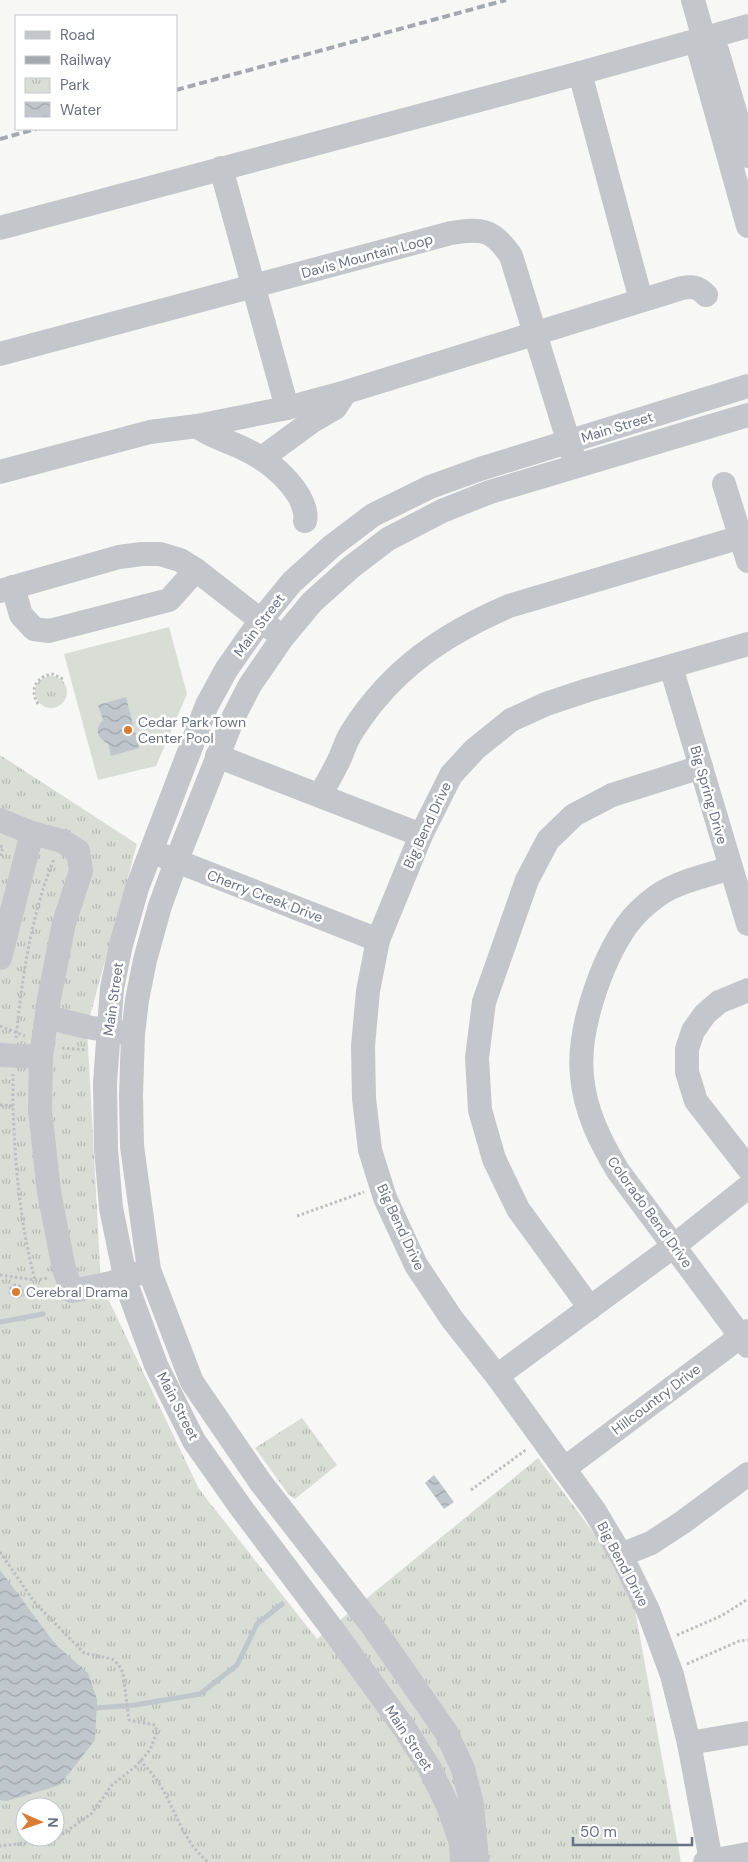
<svg xmlns="http://www.w3.org/2000/svg" width="748" height="1862" viewBox="0 0 748 1862" font-family="'DM Sans',sans-serif">
  <style>
    .park { fill: url(#park-tufts); fill-rule: evenodd }
    .pitch { fill: #d8ded6 }
    .water { fill: url(#water-waves) }
    .lines { fill: none; stroke-linecap: round; stroke-linejoin: round }
    .stream { stroke: #bfc6cc; stroke-width: 5 }
    .path { stroke: #bdbec1; stroke-width: 3; stroke-dasharray: 2.5 2.5; stroke-linecap: butt }
    .minor { stroke: #c3c6ca; stroke-width: 24 }
    .rail { stroke: #a4a8af; stroke-width: 4; stroke-dasharray: 8 4; stroke-linecap: butt }
    .poi-dot { fill: #db7c31; stroke: #fff; stroke-width: 2 }
    .labels { text-anchor: middle; dominant-baseline: central; stroke-width: 5; stroke-linejoin: round; paint-order: stroke }
    .street-label { font-size: 14px; fill: #687284; stroke: #fff }
    .poi-label { font-size: 14px; fill: #687284; stroke: #fff; text-anchor: start }
  </style>
  <defs>
    <pattern id="park-tufts" width="24" height="20" patternUnits="userSpaceOnUse" patternTransform="scale(1.25)"><rect width="24" height="20" fill="#d8ded6"/><path d="M3 7l-1-3M5 7V3M7 7l1-3M15 17l-1-3M17 17v-4M19 17l1-3" fill="none" stroke="#b3b8b3"/></pattern>
    <pattern id="water-waves" width="16" height="10" patternUnits="userSpaceOnUse" patternTransform="scale(1.25)"><rect width="16" height="10" fill="#bfc6cc"/><path d="M0 5q4-4 8 0t8 0" fill="none" stroke="#9fa5ab"/></pattern>
  </defs>
  <rect width="100%" height="100%" fill="#f7f7f5"/>
  <g class="park">
    <circle cx="51" cy="692" r="16"/>
    <path d="M0 755 137 844 87 1027 101 1284 199 1489 317 1639 538 1458 630 1582 681 1862H0ZM25 1807H55V1837H25Z"/>
    <path d="M302 1418 337 1465 295 1499 289 1495 255 1448Z"/>
  </g>
  <path class="pitch" d="M169 627 187 694 156 766 98 780 64 654Z"/>
  <g class="water">
    <path d="M126 697 139 748 111 756 108 744C97 737 94 730 103 720L98 705Z"/>
    <path d="M434 1475 454 1502 444 1509 425 1483Z"/>
    <path d="M0 1570 56 1645 88 1673 97 1699 95 1740 60 1785 7 1801 0 1800Z"/>
  </g>
  <g class="lines">
    <g class="stream">
      <path d="M0 1322 43 1314"/>
      <path d="M96 1708 135 1705 200 1694 237 1665 257 1624 282 1604"/>
    </g>
    <g class="path">
      <path d="M38 704C29 689 36 677 52 674L65 680"/>
      <path d="M0 846 3 847 0 857"/>
      <path d="M0 1026 25 1036"/>
      <path d="M16 1038C22 978 31 915 54 859"/>
      <path d="M62 1048 87 1050"/>
      <path d="M0 1105 13 1106C15 1165 20 1224 35 1280"/>
      <path d="M13 1106V1074"/>
      <path d="M297 1216 364 1192"/>
      <path d="M0 1275 35 1280 48 1278"/>
      <circle cx="16" cy="1291" r="6"/>
      <path d="M471 1490 527 1449"/>
      <path d="M0 1552 35 1603 84 1653 112 1659 119 1665 123 1673 129 1720 155 1725 157 1732 150 1750 136 1766 112 1785 91 1814 54 1840 0 1846"/>
      <path d="M677 1635 721 1616 748 1599"/>
      <path d="M687 1664 739 1641 748 1640"/>
      <path d="M140 1760C148 1769 156 1778 162 1788 176 1813 185 1844 208 1862"/>
    </g>
    <g class="minor">
      <path d="M693 0 704 39 717 50 748 156"/>
      <path d="M704 39 700 54 748 226"/>
      <path d="M580 73 641 300"/>
      <path d="M221 168 287 408"/>
      <path d="M0 228 580 73 748 26"/>
      <path d="M0 354 451 233C482 228 493 229 511 256L573 456"/>
      <path d="M197 426C209 436 223 439 238 446 263 457 284 472 299 496 303 504 307 512 305 521"/>
      <path d="M262 458 311 422 335 408 345 393"/>
      <path d="M0 472 150 432 197 426 287 408 346 392 682 288C693 286 698 287 706 295"/>
      <path d="M724 484 748 561"/>
      <path d="M13 587 21 615 34 629 49 631 169 600 196 570"/>
      <path d="M0 591 119 557 142 554H160L180 560 196 570 272 629"/>
      <path d="M671 667 748 924"/>
      <path d="M217 756 421 835"/>
      <path d="M320 795C327 783 334 771 340 758 344 749 347 738 353 730 392 669 444 634 509 606L741 537"/>
      <path d="M0 820 32 833"/>
      <path d="M161 855 378 940"/>
      <path d="M731 868C708 875 676 882 657 896 646 904 635 914 627 925 601 962 577 1031 582 1076 585 1111 600 1141 618 1171L748 1346"/>
      <path d="M0 958 32 833 62 841 78 851 81 871 64 923 49 999 41 1057 40 1110 49 1192 64 1269 72 1291 111 1283 140 1273"/>
      <path d="M748 990 719 1002 705 1014 693 1031 687 1049V1072L696 1101 748 1168"/>
      <path d="M47 1017 87 1027 124 1033"/>
      <path d="M0 1055 41 1057"/>
      <path d="M590 1308 518 1209 494 1159 480 1110 477 1058 484 1002 527 880 548 840 574 815 612 795 701 767"/>
      <path d="M497 1376 674 1246 748 1187"/>
      <path d="M565 1468 748 1331"/>
      <path d="M621 1555 651 1543 683 1522 748 1474"/>
      <path d="M689 1743 748 1733"/>
      <path d="M477 1860 472 1804 463 1769 446 1732 371 1624 261 1483 192 1382 149 1270 132 1146 131 1096 133 1034 137 1000 145 960 160 906 176 862 233 718 250 685 283 637 312 602 350 568 388 539 442 511 490 492 748 415"/>
      <path d="M711 1861 689 1743 672 1675 648 1610 621 1555 594 1510 497 1376 452 1319 416 1265 385 1198 370 1150 364 1098 363 1046 368 991 378 940 421 835 451 775 475 749 511 720 546 704 588 690 748 644"/>
      <path d="M462 1862 461 1843 449 1808 430 1769 405 1729 336 1634 242 1509 194 1441 156 1365 127 1286 111 1208 106 1149 105 1083 112 988 121 945 137 888 207 705 226 670 261 620 292 582 332 546 373 515 430 487 480 469 748 386"/>
      <path d="M705 1862 748 1854"/>
    </g>
    <g class="rail">
      <path d="M176 90 506 0"/>
      <path d="M0 139 36 129"/>
    </g>
  </g>
  <g class="poi-dot">
    <circle cx="128" cy="730" r="5"/>
    <circle cx="16" cy="1292" r="5"/>
  </g>
  <g class="labels">
    <g class="street-label">
      <text transform="translate(367 256) rotate(-15)">Davis Mountain Loop</text>
      <text transform="translate(617 427) rotate(-17)">Main Street</text>
      <text transform="translate(259 625) rotate(-53)">Main Street</text>
      <text transform="translate(709 795) rotate(74)">Big Spring Drive</text>
      <text transform="translate(427 825) rotate(-65)">Big Bend Drive</text>
      <text transform="translate(265 896) rotate(21)">Cherry Creek Drive</text>
      <text transform="translate(113 999) rotate(-82)">Main Street</text>
      <text transform="translate(650 1212) rotate(54)">Colorado Bend Drive</text>
      <text transform="translate(401 1227) rotate(65)">Big Bend Drive</text>
      <text transform="translate(656 1399) rotate(-37)">Hillcountry Drive</text>
      <text transform="translate(178 1406) rotate(63)">Main Street</text>
      <text transform="translate(623 1564) rotate(62)">Big Bend Drive</text>
      <text transform="translate(409 1738) rotate(57)">Main Street</text>
    </g>
    <g class="poi-label">
      <text x="138" y="722">Cedar Park Town<tspan x="138" dy="16">Center Pool</tspan></text>
      <text x="26" y="1292">Cerebral Drama</text>
    </g>
  </g>
  <rect x="15" y="15" width="162" height="115" fill="#ffffff" stroke="#c3c7ce"/>
  <rect x="25" y="31" width="25" height="8" fill="#c3c6ca" stroke="#c3c7ce"/>
  <text x="60" y="40" font-size="15" fill="#687284">Road</text>
  <rect x="25" y="56" width="25" height="8" fill="#a4a8af" stroke="#c3c7ce"/>
  <text x="60" y="65" font-size="15" fill="#687284">Railway</text>
  <rect x="25" y="78" width="25" height="15" fill="url(#park-tufts)" stroke="#c3c7ce"/>
  <text x="60" y="90" font-size="15" fill="#687284">Park</text>
  <rect x="25" y="102" width="25" height="15" fill="url(#water-waves)" stroke="#c3c7ce"/>
  <text x="60" y="115" font-size="15" fill="#687284">Water</text>
  <g transform="translate(40 1822) rotate(92)"><circle r="24" fill="#ffffff" stroke="#c3c7ce"/>
  <path d="M0-4L9 19L0 12L-9 19Z" fill="#db7c31"/>
  <text y="-8" font-size="14" font-weight="bold" text-anchor="middle" fill="#687284">N</text>
  </g>
  <path d="M573 1837v8h119v-8" fill="none" stroke="#687284" stroke-width="2.5"/>
  <text x="580" y="1837" font-size="15" fill="#687284" stroke="#ffffff" stroke-width="4" paint-order="stroke">50 m</text>
</svg>
